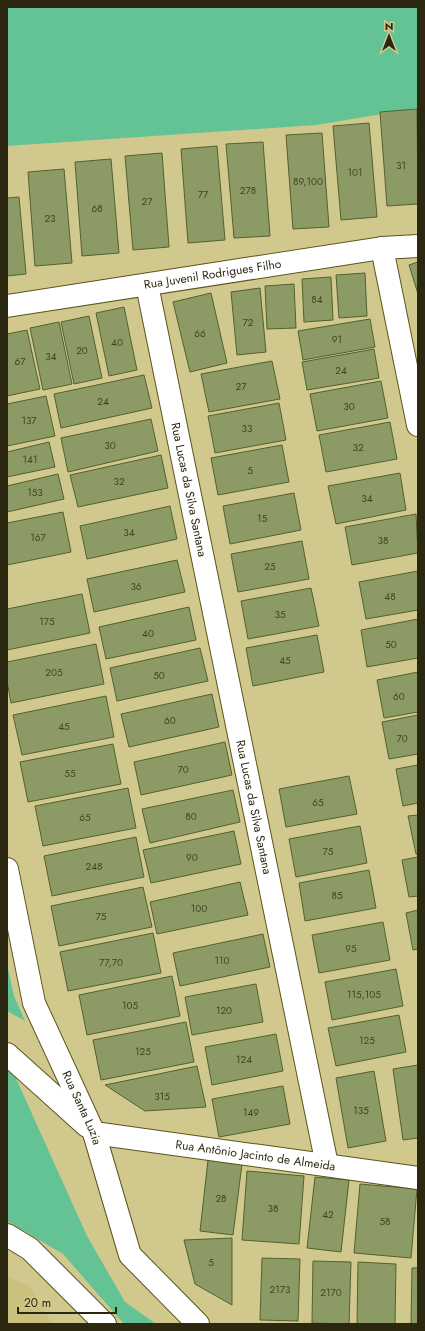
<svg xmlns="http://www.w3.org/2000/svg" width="425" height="1331" viewBox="0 0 425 1331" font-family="Jost,sans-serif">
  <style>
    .built { fill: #cbc17f }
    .green { fill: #63c395 }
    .building { fill: #8c9b65; stroke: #54612d }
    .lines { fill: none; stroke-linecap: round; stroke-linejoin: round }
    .minor-casing { stroke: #5c541a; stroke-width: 24 }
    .major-casing { stroke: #5c541a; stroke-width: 24 }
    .minor { stroke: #fff; stroke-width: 22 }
    .major { stroke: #fff; stroke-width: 22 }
    .labels { text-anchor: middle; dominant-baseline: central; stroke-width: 3; stroke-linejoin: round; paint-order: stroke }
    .number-label { font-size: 10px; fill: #434425 }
    .street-label { font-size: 12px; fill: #2b2710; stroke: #d1c88e }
  </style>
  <rect width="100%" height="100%" fill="#d1c88e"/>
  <path class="built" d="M7 1277 30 1286 52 1324H7Z"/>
  <g class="green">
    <path d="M7 7H418V108L316 125 7 146Z"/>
    <path d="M7 964 14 996 25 1021 7 1011Z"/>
    <path d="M7 1068 14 1074 87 1236 125 1302 156 1324H124L63 1254 7 1221Z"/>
  </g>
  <g class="building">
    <path d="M417 109 418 204 387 206 380 112Z"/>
    <path d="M369 123 377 217 341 220 333 126Z"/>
    <path d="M322 133 329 227 293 229 286 135Z"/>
    <path d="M263 142 270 236 234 238 226 144Z"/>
    <path d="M217 146 225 240 188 243 181 149Z"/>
    <path d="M162 153 169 247 133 250 125 156Z"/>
    <path d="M111 159 119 253 82 256 75 162Z"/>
    <path d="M64 169 72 263 35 266 28 172Z"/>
    <path d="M19 197 26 274 7 276V198Z"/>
    <path d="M418 262V294L409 265Z"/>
    <path d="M365 273 367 316 339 318 336 275Z"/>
    <path d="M331 277 333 320 304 322 302 279Z"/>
    <path d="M294 284 296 328 267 329 265 286Z"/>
    <path d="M260 288 266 352 237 355 231 292Z"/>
    <path d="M211 293 227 363 190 372 173 302Z"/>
    <path d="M124 307 137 370 109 376 96 313Z"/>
    <path d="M89 316 102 378 74 384 61 322Z"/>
    <path d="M370 319 375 347 303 360 298 331Z"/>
    <path d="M59 322 72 384 43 390 30 328Z"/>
    <path d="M27 330 40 389 7 396V334Z"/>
    <path d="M374 349 379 378 307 390 302 362Z"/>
    <path d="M272 361 280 399 209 412 201 374Z"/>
    <path d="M144 375 152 408 61 428 54 394Z"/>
    <path d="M381 381 388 418 317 431 310 394Z"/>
    <path d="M46 396 55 436 7 446V404Z"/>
    <path d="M279 403 286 440 215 453 208 416Z"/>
    <path d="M151 419 158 451 68 472 61 438Z"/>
    <path d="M390 422 397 459 326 472 319 435Z"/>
    <path d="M49 442 55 467 7 477V452Z"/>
    <path d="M282 445 289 482 218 495 211 458Z"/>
    <path d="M161 455 168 488 78 507 70 475Z"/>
    <path d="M400 473 406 510 336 524 328 486Z"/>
    <path d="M58 474 64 499 7 512V486Z"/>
    <path d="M294 493 301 530 230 544 223 506Z"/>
    <path d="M170 506 177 539 87 559 80 526Z"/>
    <path d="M63 512 71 552 7 565V523Z"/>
    <path d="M416 514 418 553 352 565 345 527Z"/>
    <path d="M302 541 309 579 238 592 231 554Z"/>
    <path d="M177 560 185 592 94 612 87 579Z"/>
    <path d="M418 571V610L366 619 359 582Z"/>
    <path d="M311 588 319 626 248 639 241 601Z"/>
    <path d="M82 594 90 633 7 650V609Z"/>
    <path d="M189 607 196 640 106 659 99 627Z"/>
    <path d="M418 619V658L367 667 361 630Z"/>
    <path d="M317 635 324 672 253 686 246 648Z"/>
    <path d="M96 644 104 684 11 703 7 681V662Z"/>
    <path d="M200 648 208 681 117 701 110 668Z"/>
    <path d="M418 672V712L384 718 377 680Z"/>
    <path d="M212 694 219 727 129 747 121 714Z"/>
    <path d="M106 696 114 737 22 755 13 715Z"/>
    <path d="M418 715V754L389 759 382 722Z"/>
    <path d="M225 742 232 775 141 795 134 762Z"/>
    <path d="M113 744 121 784 28 802 20 762Z"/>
    <path d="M418 765V803L403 806 396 769Z"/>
    <path d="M349 776 357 814 286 827 279 789Z"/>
    <path d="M128 788 136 828 43 846 35 806Z"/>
    <path d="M233 790 240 822 150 843 142 809Z"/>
    <path d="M418 815V854H416L408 816Z"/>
    <path d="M360 826 367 863 296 877 289 839Z"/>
    <path d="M234 831 241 864 151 883 143 850Z"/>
    <path d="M136 837 144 877 52 896 44 856Z"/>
    <path d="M418 857V896L409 897 402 860Z"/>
    <path d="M369 870 376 908 305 921 299 883Z"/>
    <path d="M240 882 248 915 157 934 150 902Z"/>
    <path d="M143 887 152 927 59 946 51 906Z"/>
    <path d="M418 910V949L413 950 406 913Z"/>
    <path d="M383 922 390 960 319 973 312 935Z"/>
    <path d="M153 933 161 973 68 991 60 952Z"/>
    <path d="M263 934 270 967 180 986 173 953Z"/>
    <path d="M396 969 403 1006 332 1020 325 982Z"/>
    <path d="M172 976 180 1016 87 1035 79 995Z"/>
    <path d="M256 984 263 1022 192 1035 185 997Z"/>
    <path d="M399 1015 406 1052 336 1066 328 1028Z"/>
    <path d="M186 1022 194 1062 101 1080 93 1040Z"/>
    <path d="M276 1034 283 1071 212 1085 205 1047Z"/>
    <path d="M418 1065V1138L403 1140 393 1069Z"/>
    <path d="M197 1066 206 1107 145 1111 105 1085Z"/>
    <path d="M374 1071 386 1141 348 1148 336 1078Z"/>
    <path d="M283 1086 290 1124 219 1137 212 1099Z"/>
    <path d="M208 1160 242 1164 233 1235 200 1231Z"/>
    <path d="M247 1171 304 1176 299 1244 242 1240Z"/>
    <path d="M315 1177 349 1180 341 1252 307 1248Z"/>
    <path d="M360 1184 417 1189 411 1258 354 1253Z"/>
    <path d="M232 1238V1305L195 1284 184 1240Z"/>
    <path d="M262 1258 300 1259 298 1321 260 1320Z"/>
    <path d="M313 1261 351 1262 349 1324 312 1323Z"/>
    <path d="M358 1262 396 1264 395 1324H357Z"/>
    <path d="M412 1268H418V1324H411Z"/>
  </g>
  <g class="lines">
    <defs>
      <g id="minor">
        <path d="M382 248 418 425"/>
        <path id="s1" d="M147 285 327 1165"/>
        <path id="s2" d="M7 306 382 248 418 246"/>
        <path id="s3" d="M94 1133 418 1178"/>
      </g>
      <g id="major">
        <path id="s4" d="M7 869 34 1003 94 1133 130 1255 198 1324"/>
        <path d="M7 1054 87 1126"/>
        <path d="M7 1235 30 1249 105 1324"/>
      </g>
    </defs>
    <use href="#minor" class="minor-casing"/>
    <use href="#major" class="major-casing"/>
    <use href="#minor" class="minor"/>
    <use href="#major" class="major"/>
  </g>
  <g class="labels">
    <g class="number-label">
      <text x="401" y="165">31</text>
      <text x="355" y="172">101</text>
      <text x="308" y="181">89,100</text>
      <text x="248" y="190">278</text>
      <text x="203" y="194">77</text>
      <text x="147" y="201">27</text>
      <text x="97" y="208">68</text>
      <text x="50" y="218">23</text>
      <text x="317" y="299">84</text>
      <text x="248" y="322">72</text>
      <text x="200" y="333">66</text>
      <text x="337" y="339">91</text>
      <text x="117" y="342">40</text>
      <text x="82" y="350">20</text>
      <text x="51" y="356">34</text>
      <text x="20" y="361">67</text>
      <text x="341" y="370">24</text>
      <text x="241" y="386">27</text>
      <text x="103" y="401">24</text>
      <text x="349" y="406">30</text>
      <text x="29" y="420">137</text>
      <text x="247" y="428">33</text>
      <text x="110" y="445">30</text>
      <text x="358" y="447">32</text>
      <text x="30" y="459">141</text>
      <text x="250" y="470">5</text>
      <text x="119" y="481">32</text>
      <text x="35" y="492">153</text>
      <text x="367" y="498">34</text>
      <text x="262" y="518">15</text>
      <text x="129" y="532">34</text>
      <text x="38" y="537">167</text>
      <text x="383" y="540">38</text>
      <text x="270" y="566">25</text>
      <text x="136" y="586">36</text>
      <text x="390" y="596">48</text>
      <text x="280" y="614">35</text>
      <text x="47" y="621">175</text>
      <text x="148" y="633">40</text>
      <text x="391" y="644">50</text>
      <text x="285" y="660">45</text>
      <text x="54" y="672">205</text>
      <text x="159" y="675">50</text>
      <text x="399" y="696">60</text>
      <text x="170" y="720">60</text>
      <text x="64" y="726">45</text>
      <text x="402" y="738">70</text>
      <text x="183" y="769">70</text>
      <text x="70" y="773">55</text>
      <text x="318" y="802">65</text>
      <text x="191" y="816">80</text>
      <text x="85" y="817">65</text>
      <text x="328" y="851">75</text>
      <text x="192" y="857">90</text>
      <text x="94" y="866">248</text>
      <text x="337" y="895">85</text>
      <text x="199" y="908">100</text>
      <text x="101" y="916">75</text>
      <text x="351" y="948">95</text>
      <text x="222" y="960">110</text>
      <text x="111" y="962">77,70</text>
      <text x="364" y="994">115,105</text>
      <text x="130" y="1005">105</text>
      <text x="224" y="1010">120</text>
      <text x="367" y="1040">125</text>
      <text x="143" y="1051">125</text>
      <text x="244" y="1059">124</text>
      <text x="162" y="1096">315</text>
      <text x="361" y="1110">135</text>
      <text x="251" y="1112">149</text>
      <text x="221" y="1198">28</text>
      <text x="273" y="1208">38</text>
      <text x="328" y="1214">42</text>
      <text x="385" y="1221">58</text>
      <text x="211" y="1262">5</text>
      <text x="280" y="1289">2173</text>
      <text x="331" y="1292">2170</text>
    </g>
    <g class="street-label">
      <text stroke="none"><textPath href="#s2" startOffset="208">Rua Juvenil Rodrigues Filho</textPath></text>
      <text stroke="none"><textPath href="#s1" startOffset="209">Rua Lucas da Silva Santana</textPath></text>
      <text stroke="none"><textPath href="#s1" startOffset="533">Rua Lucas da Silva Santana</textPath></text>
      <text stroke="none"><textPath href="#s4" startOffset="252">Rua Santa Luzia</textPath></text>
      <text stroke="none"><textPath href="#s3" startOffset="163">Rua Antônio Jacinto de Almeida</textPath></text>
    </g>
  </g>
  <rect width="425" height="1331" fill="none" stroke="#2b2710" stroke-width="16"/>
  <g transform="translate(389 36)" stroke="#d1c88e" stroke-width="3" paint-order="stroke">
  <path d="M0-3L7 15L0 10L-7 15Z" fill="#2b2710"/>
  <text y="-6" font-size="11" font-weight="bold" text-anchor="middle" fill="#2b2710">N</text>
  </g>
  <path d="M18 1307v6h98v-6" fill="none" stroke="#2b2710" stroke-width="2"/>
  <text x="24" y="1307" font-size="12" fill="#2b2710" stroke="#d1c88e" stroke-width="3" paint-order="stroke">20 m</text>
</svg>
